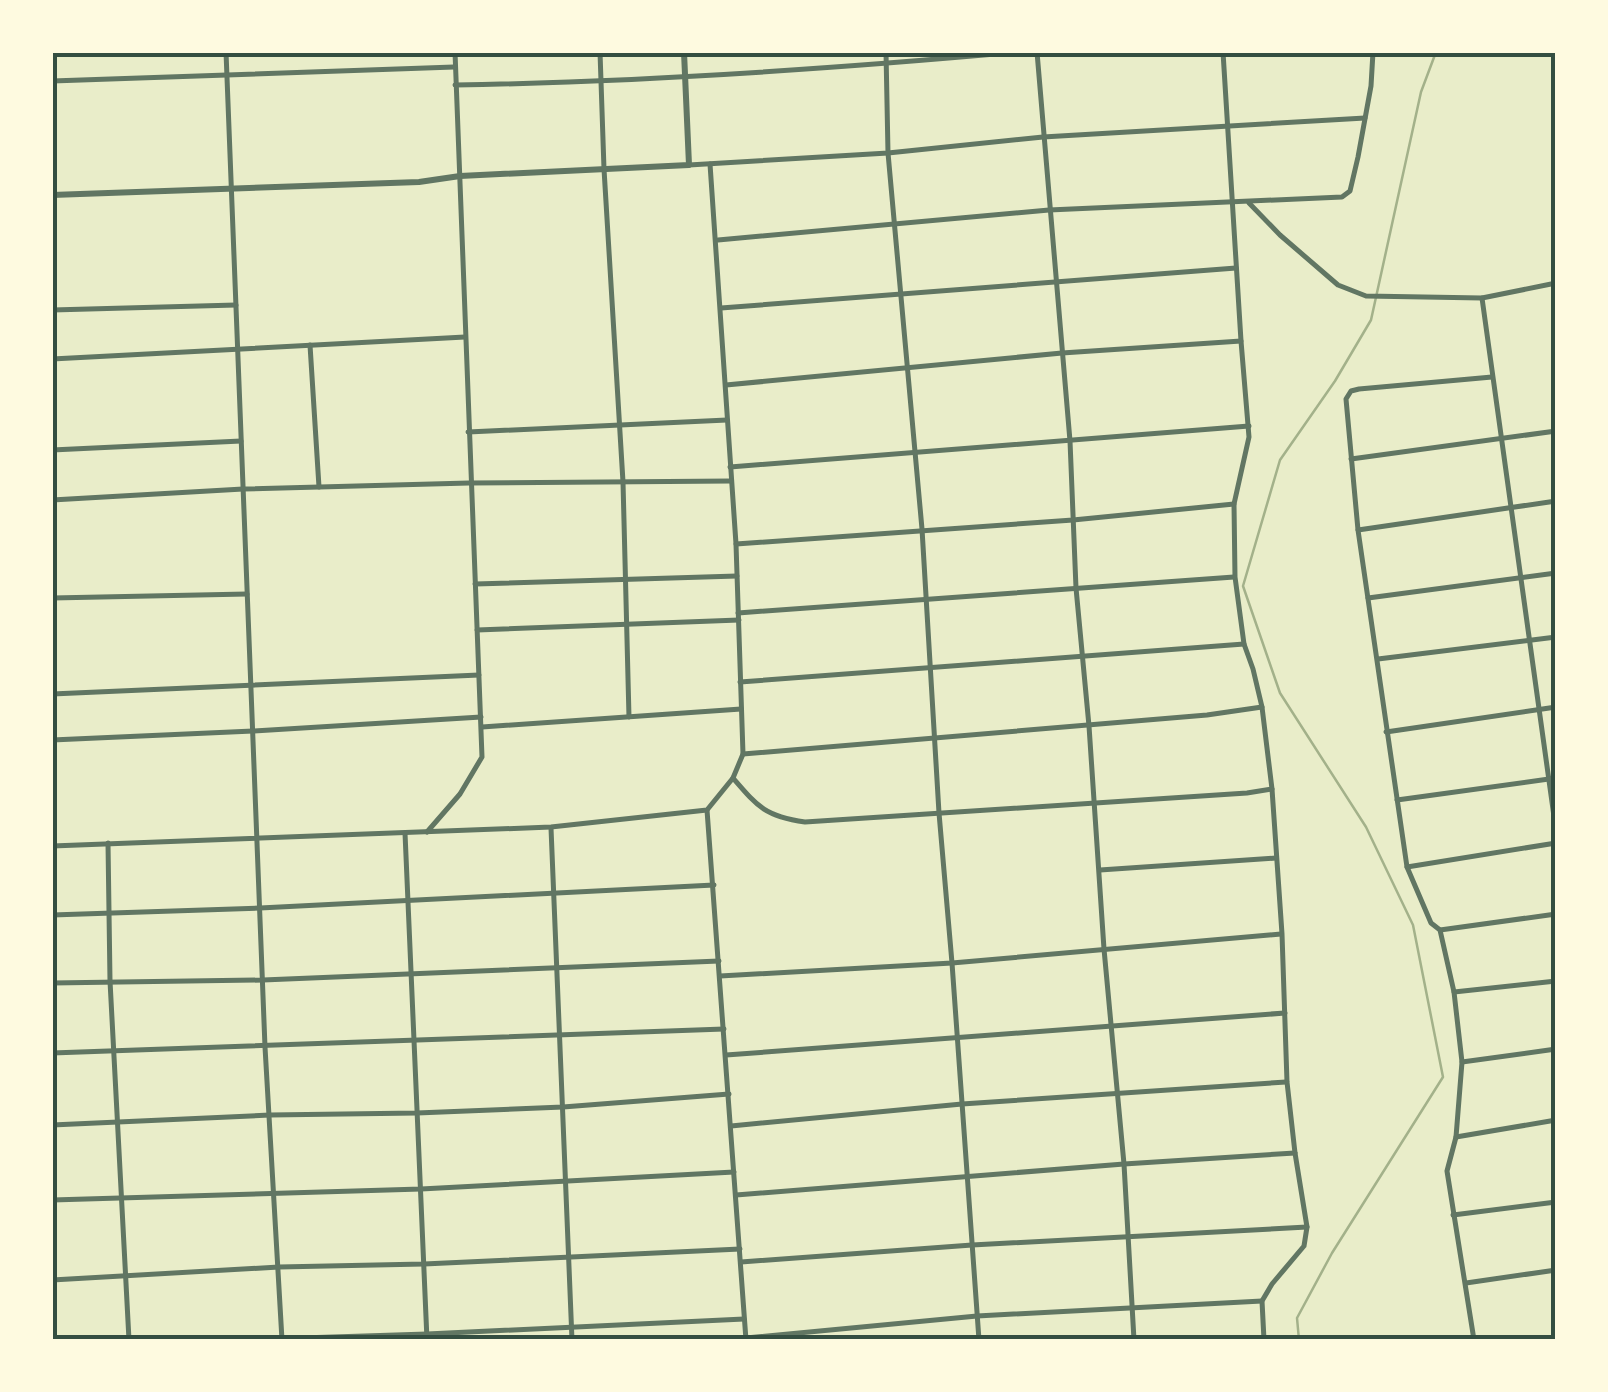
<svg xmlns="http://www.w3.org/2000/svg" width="1608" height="1392" viewBox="0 0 1608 1392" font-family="'Crimson Pro',serif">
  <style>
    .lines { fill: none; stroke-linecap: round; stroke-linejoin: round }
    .stream { stroke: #a3b18a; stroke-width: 2.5 }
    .minor { stroke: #617663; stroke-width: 5 }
    .tertiary { stroke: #617663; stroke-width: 6 }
    .neatline { fill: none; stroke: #344e41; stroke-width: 4 }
  </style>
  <rect width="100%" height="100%" fill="#e9edc9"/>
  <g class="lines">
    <path class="stream" d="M1299 1340 1297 1318 1332 1253 1443 1077 1413 925 1366 827 1280 693 1243 586 1280 460 1335 381 1371 320 1421 92 1436 52"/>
    <g class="minor">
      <path d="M226 52 265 1047 282 1340"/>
      <path d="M600 52 604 169 623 482 629 717"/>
      <path d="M886 52 888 153 922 529 939 813 952 963 979 1340"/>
      <path d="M1037 52 1070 441 1076 588 1089 726 1104 949 1124 1164 1134 1340"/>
      <path d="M1223 52 1241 341 1249 437 1234 504 1235 577 1244 644 1253 669 1262 707 1272 789 1282 934 1287 1082 1295 1153 1307 1227 1304 1246 1272 1284 1262 1301 1264 1340"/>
      <path d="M52 81 454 67"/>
      <path d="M455 85C644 82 831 69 1019 52"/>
      <path d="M710 164 736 544 743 754 733 778C758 807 765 816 805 822L1247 793 1272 789"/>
      <path d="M689 165 888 153 1043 137 1365 118"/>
      <path d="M1249 203 1280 235 1338 285 1366 296 1482 298 1556 283"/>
      <path d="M718 240 1049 210 1342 197 1350 191 1358 157 1371 86 1373 52"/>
      <path d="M1482 298 1556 831"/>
      <path d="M721 308 1236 268"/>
      <path d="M52 310 236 305"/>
      <path d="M310 345 319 487"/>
      <path d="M52 359 465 337"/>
      <path d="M726 385 1062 353 1241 341"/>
      <path d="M468 432 727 420"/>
      <path d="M52 450 241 441"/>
      <path d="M1351 459 1556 431"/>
      <path d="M730 467 1249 426"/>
      <path d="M52 500 243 489 469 483 731 481"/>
      <path d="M1358 530 1556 501"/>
      <path d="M736 544 1073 520 1234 504"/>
      <path d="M475 584 737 576"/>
      <path d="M52 598 247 594"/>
      <path d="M1368 598 1556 573"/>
      <path d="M738 613 1234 577"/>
      <path d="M477 630 739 620"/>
      <path d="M1378 659 1556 637"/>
      <path d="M740 682 1244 644"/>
      <path d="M52 694 479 675"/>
      <path d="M482 727 741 709"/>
      <path d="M1386 732 1556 707"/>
      <path d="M52 740 253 731 481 717"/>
      <path d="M743 754 1207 715 1262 707"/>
      <path d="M1397 800 1556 778"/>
      <path d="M707 810 746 1340"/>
      <path d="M551 828 572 1340"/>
      <path d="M427 832 460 794 482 757 455 52"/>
      <path d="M405 833 427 1340"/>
      <path d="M108 843 110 981 129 1340"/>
      <path d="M52 846 551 827 707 810 733 778"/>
      <path d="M1407 867 1556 843"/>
      <path d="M1100 870 1276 858"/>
      <path d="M52 915 260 908 714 885"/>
      <path d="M1440 930 1556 914"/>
      <path d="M720 976 952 963 1281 934"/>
      <path d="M52 983 263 980 719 961"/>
      <path d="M1454 992 1556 981"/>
      <path d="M52 1053 724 1029"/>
      <path d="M726 1055 1285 1013"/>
      <path d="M1462 1062 1556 1049"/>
      <path d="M52 1125 270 1115 417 1113 563 1107 729 1094"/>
      <path d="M731 1126 962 1104 1286 1082"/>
      <path d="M1456 1137 1556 1120"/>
      <path d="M736 1195 1124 1164 1295 1153"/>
      <path d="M52 1200 421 1189 734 1172"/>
      <path d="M1453 1215 1556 1202"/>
      <path d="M741 1262 972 1245 1307 1227"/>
      <path d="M52 1280 279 1267 424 1264 740 1249"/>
      <path d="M1466 1283 1556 1270"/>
      <path d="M746 1338 977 1316 1262 1301"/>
      <path d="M239 1340 427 1334 744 1319"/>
      <path d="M1474 1340 1447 1171 1456 1137 1462 1062 1454 992 1440 930 1431 923 1407 867 1358 530 1346 399 1351 391 1359 389 1492 377"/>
      <path d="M1548 1340 1556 1339"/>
    </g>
    <path class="tertiary" d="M52 195 419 182 460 176 689 165 684 52"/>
  </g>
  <rect width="1608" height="1392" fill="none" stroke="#fefae0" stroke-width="110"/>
  <rect x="55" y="55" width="1498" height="1282" class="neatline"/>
</svg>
